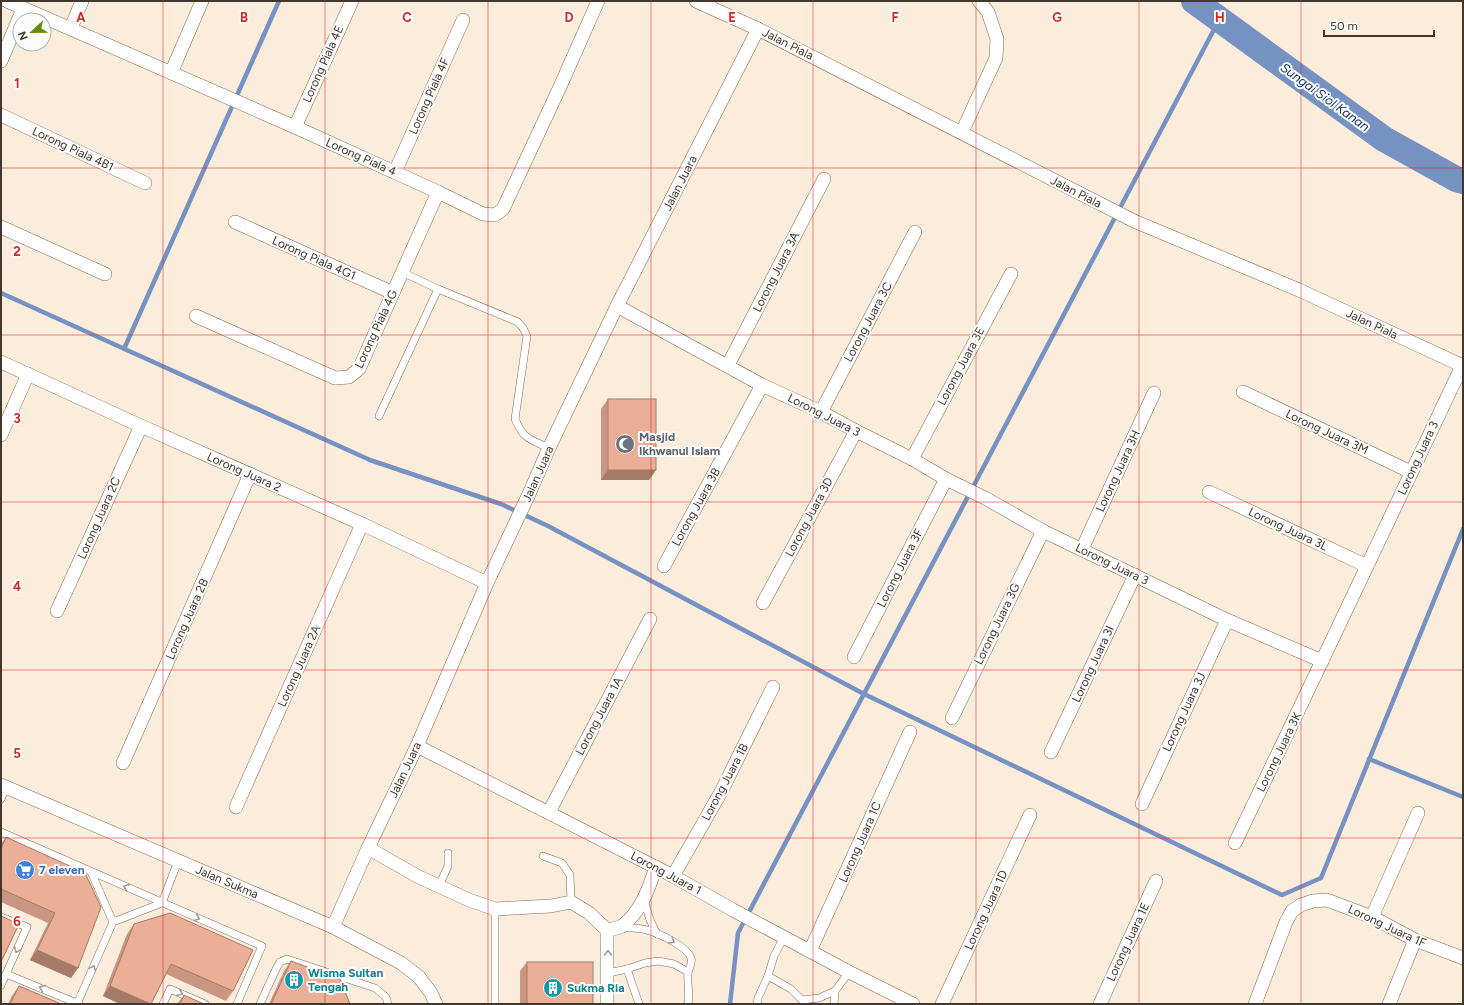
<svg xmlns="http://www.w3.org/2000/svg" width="1464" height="1005" viewBox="0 0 1464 1005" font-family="Figtree,sans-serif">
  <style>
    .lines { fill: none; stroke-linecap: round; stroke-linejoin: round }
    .stream { stroke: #7692c2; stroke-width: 4.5 }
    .river { stroke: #7692c2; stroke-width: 26 }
    .lane-casing { stroke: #7f6951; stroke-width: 8 }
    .street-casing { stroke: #7f6951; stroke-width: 14 }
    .lane { stroke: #fff; stroke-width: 7 }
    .street { stroke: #fff; stroke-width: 13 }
    .wall { fill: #ca9681 }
    .shaded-wall { fill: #a47a69 }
    .building { fill: #ebae96; stroke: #a47a69 }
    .oneway { stroke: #a09b96 }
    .grid { fill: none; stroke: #d62828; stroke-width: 1; stroke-opacity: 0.55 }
    .labels { text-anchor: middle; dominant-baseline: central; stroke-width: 4; stroke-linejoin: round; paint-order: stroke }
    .street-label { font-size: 12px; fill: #41372c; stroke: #fcfcfc }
    .worship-label { font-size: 12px; font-weight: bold; fill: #5b616d; stroke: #fcfcfc; text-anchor: start }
    .shop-label { font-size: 12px; font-weight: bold; fill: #366cbe; stroke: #fcfcfc; text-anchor: start }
    .culture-label { font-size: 12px; font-weight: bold; fill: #0d838f; stroke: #fcfcfc; text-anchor: start }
    .water-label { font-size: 13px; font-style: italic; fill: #15336f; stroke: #fcfcfc }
    .grid-label { font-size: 13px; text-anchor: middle; font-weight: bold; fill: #d62828; stroke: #fcfcfc; stroke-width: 4; stroke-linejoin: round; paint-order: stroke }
  </style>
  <rect width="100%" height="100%" fill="#fbecdc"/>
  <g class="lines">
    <g class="stream">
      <path d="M1 293 370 460 501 504 548 526 864 694 1282 895 1321 878 1463 529"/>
      <path d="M124 349 279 1"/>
      <path d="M1369 759 1463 797"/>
      <path d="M730 1004 738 933 1219 20"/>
    </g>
    <path class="river" d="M1194 1 1384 139 1456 179 1463 181"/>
    <defs>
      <g id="lane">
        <path d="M402 272 438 289 518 322 523 328 527 336 515 419C524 440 530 439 549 448"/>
        <path d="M379 416 438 289"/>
        <path d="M1 799 6 787"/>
        <path d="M1 832 262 946 237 1004"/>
        <path d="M543 856 562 863 570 875 571 902"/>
        <path d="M91 872 113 922"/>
        <path d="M439 886 448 866V853"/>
        <path d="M644 900 650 920 657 934"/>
        <path d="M1 917 27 927 1 985"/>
        <path d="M622 927C630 928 639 928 647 930 658 933 687 946 691 958 693 963 689 967 688 973 687 983 690 994 688 1004"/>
        <path d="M627 969 639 1004"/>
        <path d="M608 973 627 969 645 963 658 961 674 964 688 972"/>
        <path d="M6 974 79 1004"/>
        <path d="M768 976 774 956 784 937"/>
        <path d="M77 1004 113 922 162 903 178 861"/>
        <path d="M163 1004 170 989 205 1004"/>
        <path d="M260 1004 276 969 280 962 287 959 375 988 386 997 388 1004"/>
        <path d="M495 1004V909"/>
        <path d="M757 1004 758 998 768 976 791 989 802 1000 819 998 835 991 849 972"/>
        <path d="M834 1004 835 991"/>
      </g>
      <g id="street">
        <path d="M7 1 295 127 438 192 483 214 495 215 503 209 559 89 598 1"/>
        <path d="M696 1 758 29 1134 221 1299 290 1463 366"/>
        <path d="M71 28 82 1"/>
        <path d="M1 61 23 9"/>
        <path d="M171 73 202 1"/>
        <path d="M1 115 145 183"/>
        <path d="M295 127 352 1"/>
        <path d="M962 132 996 58 997 39 988 12 979 1"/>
        <path d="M395 172 463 20"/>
        <path d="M235 222 393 293"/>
        <path d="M1 227 105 274"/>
        <path d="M617 306 762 385 821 412 856 431 912 459 946 479 985 498 1043 531 1227 620 1322 661 1462 366"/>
        <path d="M196 316 335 378 349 377 359 369 438 192"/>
        <path d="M1 362 141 426 362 524 487 583"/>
        <path d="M728 365 824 179"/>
        <path d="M1243 392 1411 472"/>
        <path d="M821 412 915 232"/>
        <path d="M1 435 28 374"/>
        <path d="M912 459 1011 274"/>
        <path d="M1209 492 1367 566"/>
        <path d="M1082 549 1154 393"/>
        <path d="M664 566 762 385"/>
        <path d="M763 603 856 431"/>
        <path d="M57 611 141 426"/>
        <path d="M854 657 946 479"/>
        <path d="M952 718 1043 531"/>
        <path d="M417 746 673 876 733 910 849 972 913 1004"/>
        <path d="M1051 752 1135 575"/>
        <path d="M123 763 250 474"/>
        <path d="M1 785 333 927 401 963 419 977 431 993 436 1004"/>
        <path d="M1142 804 1227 620"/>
        <path d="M236 807 362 524"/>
        <path d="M549 812 650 619"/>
        <path d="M1235 843 1322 661"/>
        <path d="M368 848 417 876 469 900 495 909 551 906 571 902 589 913 607 930V1004"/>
        <path d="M673 876 721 792 773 687"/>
        <path d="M1372 917 1418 813"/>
        <path d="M333 927 368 848 417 746 487 583 529 494 549 448 617 306 758 29"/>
        <path d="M607 930C612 929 619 928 622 926 641 912 649 888 656 867"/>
        <path d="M810 951 910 732"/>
        <path d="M942 1004 1030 815"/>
        <path d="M1100 1004 1156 881"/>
        <path d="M1255 1004 1286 922 1292 911 1301 905 1313 901 1327 900 1372 917 1415 940 1463 958"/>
        <path d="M1389 1004 1415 940"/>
      </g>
    </defs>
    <use href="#lane" class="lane-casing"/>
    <use href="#street" class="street-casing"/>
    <use href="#lane" class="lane"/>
    <use href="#street" class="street"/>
  </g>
  <g class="wall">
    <path d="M608 399 656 470 649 480H601V409Z"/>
    <path d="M6 837 85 873 78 968 71 978 30 960 48 923 1 902V844Z"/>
    <path d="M134 924 233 991 226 1001 166 974 151 1004H120L103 996 127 934Z"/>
    <path d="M291 961 350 1004H269L284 971Z"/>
    <path d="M527 962 593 1004H520V971Z"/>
    <path d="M19 986 58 1004H8L12 996Z"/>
    <path d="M184 995 204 1004H177Z"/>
  </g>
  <g class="shaded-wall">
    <path d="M608 470H656L649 480H601Z"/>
    <path d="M37 950 78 968 71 978 30 960Z"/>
    <path d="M110 986 150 1004H120L103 996Z"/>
  </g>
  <g class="building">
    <rect x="608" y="399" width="48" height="71"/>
    <path d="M6 837 85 873 101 907 78 968 37 950 55 913 1 889V849Z"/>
    <path d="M170 913 253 950 233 991 171 964 151 1004 110 986 134 924Z"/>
    <path d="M1 916 19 924 1 962Z"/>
    <path d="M291 961 340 979 350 1004H271Z"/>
    <rect x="527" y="962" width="66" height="42"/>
    <path d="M19 986 59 1003 58 1004H10Z"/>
    <path d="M184 995 204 1004H180Z"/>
  </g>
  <defs><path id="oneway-chevron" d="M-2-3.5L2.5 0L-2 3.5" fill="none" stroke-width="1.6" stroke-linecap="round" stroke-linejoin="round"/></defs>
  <g class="oneway">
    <use href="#oneway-chevron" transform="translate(126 887) rotate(-156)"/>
    <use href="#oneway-chevron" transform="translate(197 918) rotate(23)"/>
    <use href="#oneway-chevron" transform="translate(672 941) rotate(30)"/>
    <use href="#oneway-chevron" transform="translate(17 950) rotate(114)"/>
    <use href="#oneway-chevron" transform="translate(608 953) rotate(-90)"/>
    <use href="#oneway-chevron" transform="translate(93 968) rotate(-66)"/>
    <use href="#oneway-chevron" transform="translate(42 988) rotate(-157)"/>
    <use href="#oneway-chevron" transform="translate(180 993) rotate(23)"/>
  </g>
  <path class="grid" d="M163 1V1004M325 1V1004M488 1V1004M651 1V1004M813 1V1004M976 1V1004M1139 1V1004M1301 1V1004M1 168H1463M1 335H1463M1 502H1463M1 670H1463M1 838H1463"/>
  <defs>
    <symbol id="mosque-disc" viewBox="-11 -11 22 22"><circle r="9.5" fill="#6b7280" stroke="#fcfcfc"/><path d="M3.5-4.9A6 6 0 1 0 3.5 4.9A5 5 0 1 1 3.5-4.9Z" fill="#fff"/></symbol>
    <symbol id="supermarket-disc" viewBox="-11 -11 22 22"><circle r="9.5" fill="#3f7fe0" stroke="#fcfcfc"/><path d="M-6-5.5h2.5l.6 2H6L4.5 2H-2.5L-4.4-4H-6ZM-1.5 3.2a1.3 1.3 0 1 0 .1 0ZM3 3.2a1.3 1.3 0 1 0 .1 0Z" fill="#fff"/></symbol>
    <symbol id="building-disc" viewBox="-11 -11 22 22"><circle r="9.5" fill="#0f9aa8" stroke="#fcfcfc"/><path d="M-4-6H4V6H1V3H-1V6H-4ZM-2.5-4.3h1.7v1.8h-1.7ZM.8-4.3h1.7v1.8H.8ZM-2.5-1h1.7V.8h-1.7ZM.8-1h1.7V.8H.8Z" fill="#fff"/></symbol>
  </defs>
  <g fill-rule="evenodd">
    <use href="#mosque-disc" x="614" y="433" width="22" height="22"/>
    <use href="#supermarket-disc" x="14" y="859" width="22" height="22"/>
    <use href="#building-disc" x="283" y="969" width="22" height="22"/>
    <use href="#building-disc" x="542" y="977" width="22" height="22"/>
  </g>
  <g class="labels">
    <g class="street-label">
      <text transform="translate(788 44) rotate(27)">Jalan Piala</text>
      <text transform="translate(323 64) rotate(-66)">Lorong Piala 4E</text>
      <text transform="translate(429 96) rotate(-66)">Lorong Piala 4F</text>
      <text transform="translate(73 149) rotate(25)">Lorong Piala 4B1</text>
      <text transform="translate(361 157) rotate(24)">Lorong Piala 4</text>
      <text transform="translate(680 183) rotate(-63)">Jalan Juara</text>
      <text transform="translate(1076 192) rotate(27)">Jalan Piala</text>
      <text transform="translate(314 258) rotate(24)">Lorong Piala 4G1</text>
      <text transform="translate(776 272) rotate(-63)">Lorong Juara 3A</text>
      <text transform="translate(868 322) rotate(-62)">Lorong Juara 3C</text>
      <text transform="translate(1372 324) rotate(25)">Jalan Piala</text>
      <text transform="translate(376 329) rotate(-65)">Lorong Piala 4G</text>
      <text transform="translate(961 366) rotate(-62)">Lorong Juara 3E</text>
      <text transform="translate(824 415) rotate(27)">Lorong Juara 3</text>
      <text transform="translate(1327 432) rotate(25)">Lorong Juara 3M</text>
      <text transform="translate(1418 458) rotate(-65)">Lorong Juara 3</text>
      <text transform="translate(1118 471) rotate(-65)">Lorong Juara 3H</text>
      <text transform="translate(244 472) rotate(24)">Lorong Juara 2</text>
      <text transform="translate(538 474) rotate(-66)">Jalan Juara</text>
      <text transform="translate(696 507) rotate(-61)">Lorong Juara 3B</text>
      <text transform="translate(809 517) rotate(-62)">Lorong Juara 3D</text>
      <text transform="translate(99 518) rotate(-66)">Lorong Juara 2C</text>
      <text transform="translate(1288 529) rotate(25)">Lorong Juara 3L</text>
      <text transform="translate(1112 564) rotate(26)">Lorong Juara 3</text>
      <text transform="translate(900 568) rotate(-63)">Lorong Juara 3F</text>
      <text transform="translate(187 619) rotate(-66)">Lorong Juara 2B</text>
      <text transform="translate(997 624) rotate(-64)">Lorong Juara 3G</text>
      <text transform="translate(1093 664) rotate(-65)">Lorong Juara 3I</text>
      <text transform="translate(299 666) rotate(-66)">Lorong Juara 2A</text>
      <text transform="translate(1184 712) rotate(-65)">Lorong Juara 3J</text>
      <text transform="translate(599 716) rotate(-62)">Lorong Juara 1A</text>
      <text transform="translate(1279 752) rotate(-64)">Lorong Juara 3K</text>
      <text transform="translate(405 770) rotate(-65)">Jalan Juara</text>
      <text transform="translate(725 782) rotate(-62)">Lorong Juara 1B</text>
      <text transform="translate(860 842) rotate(-66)">Lorong Juara 1C</text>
      <text transform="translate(666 873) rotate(28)">Lorong Juara 1</text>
      <text transform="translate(227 882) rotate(23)">Jalan Sukma</text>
      <text transform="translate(986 910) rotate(-65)">Lorong Juara 1D</text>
      <text transform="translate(1387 926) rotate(25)">Lorong Juara 1F</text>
      <text transform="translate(1128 942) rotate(-65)">Lorong Juara 1E</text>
    </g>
    <g class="worship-label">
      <text x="639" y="437">Masjid<tspan x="639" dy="14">Ikhwanul Islam</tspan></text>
    </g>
    <g class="shop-label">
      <text x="39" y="870">7 eleven</text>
    </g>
    <g class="culture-label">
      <text x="308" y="973">Wisma Sultan<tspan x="308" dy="14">Tengah</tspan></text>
      <text x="567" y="988">Sukma Ria</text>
    </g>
    <g class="water-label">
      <text transform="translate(1325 97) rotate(36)">Sungai Siol Kanan</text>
    </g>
  </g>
  <g class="grid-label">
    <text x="81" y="22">A</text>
    <text x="244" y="22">B</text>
    <text x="407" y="22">C</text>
    <text x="569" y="22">D</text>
    <text x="732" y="22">E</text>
    <text x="895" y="22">F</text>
    <text x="1057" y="22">G</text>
    <text x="1220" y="22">H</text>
    <text x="17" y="88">1</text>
    <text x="17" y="256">2</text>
    <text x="17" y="423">3</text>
    <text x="17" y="591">4</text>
    <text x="17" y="758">5</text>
    <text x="17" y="926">6</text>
  </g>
  <rect width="1464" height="1005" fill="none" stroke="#41372c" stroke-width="4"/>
  <g transform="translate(32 32) rotate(248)"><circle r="19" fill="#fcfcfc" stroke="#b1ada9"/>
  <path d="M0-3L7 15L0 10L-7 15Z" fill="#6a8a09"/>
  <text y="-6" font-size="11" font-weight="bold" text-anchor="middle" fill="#41372c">N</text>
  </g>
  <path d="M1324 30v6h110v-6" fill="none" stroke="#41372c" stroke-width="2"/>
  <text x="1330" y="30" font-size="12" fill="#41372c" stroke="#fcfcfc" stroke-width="3" paint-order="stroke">50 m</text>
</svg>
